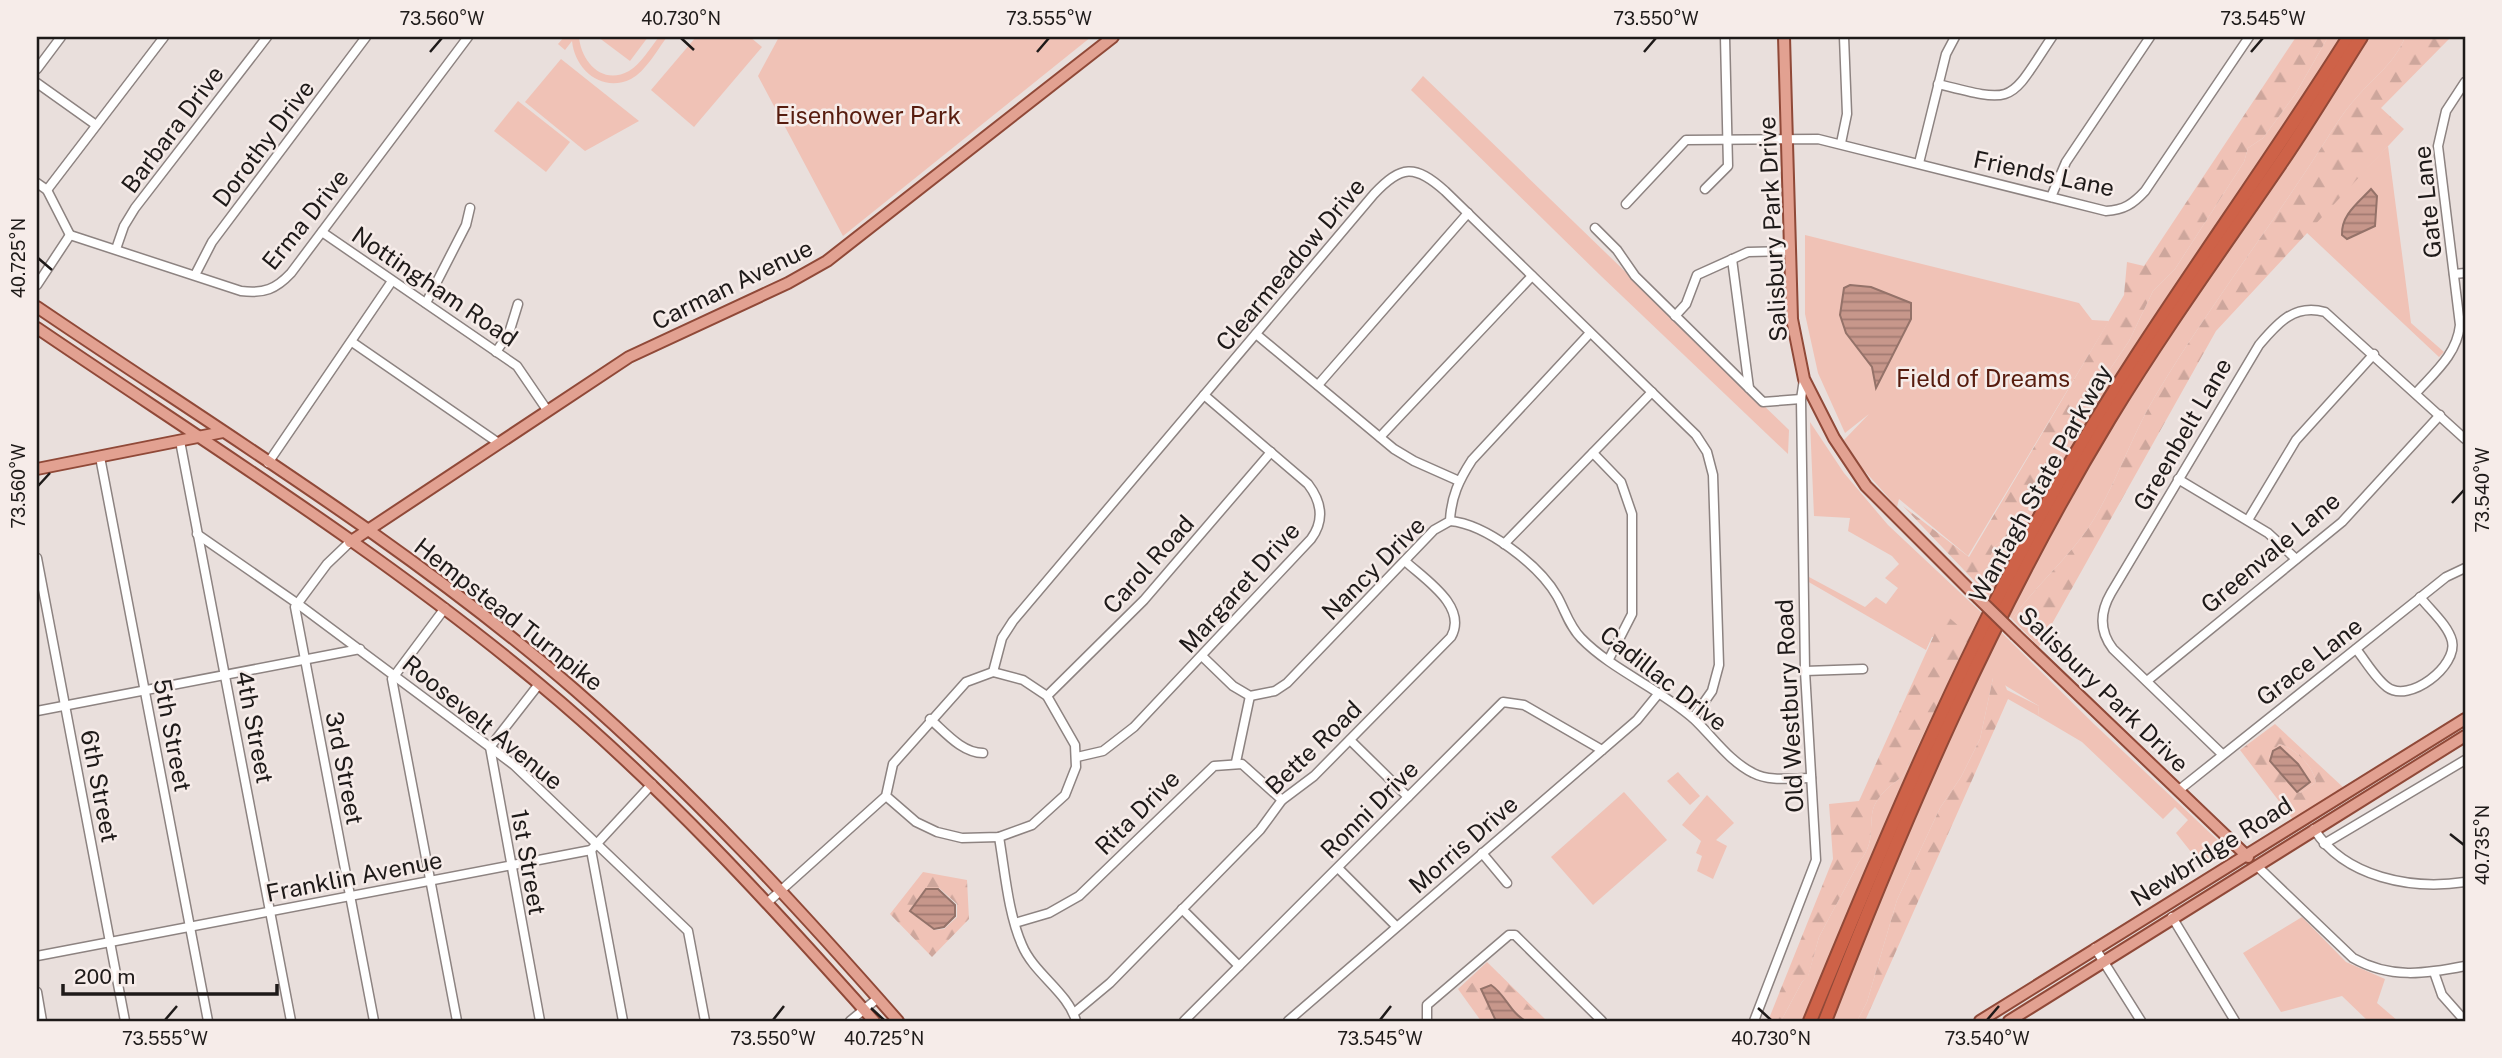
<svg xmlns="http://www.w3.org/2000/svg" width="2502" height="1058" viewBox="0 0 2502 1058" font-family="'Public Sans',sans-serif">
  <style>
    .green { fill: #f0c2b6 }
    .forest { fill: url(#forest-firs); fill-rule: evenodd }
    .water { fill: url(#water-rules); stroke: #947269; stroke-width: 2 }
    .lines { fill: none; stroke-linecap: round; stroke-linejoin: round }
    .minor-casing { stroke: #8d8381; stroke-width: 11 }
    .major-casing { stroke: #904938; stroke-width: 14 }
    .highway-casing { stroke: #904938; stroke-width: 16 }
    .minor { stroke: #fff; stroke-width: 8 }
    .major { stroke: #e2a191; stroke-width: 10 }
    .highway { stroke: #ce6248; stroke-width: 12 }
    .major-bridge-casing { stroke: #904938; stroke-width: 14; stroke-linecap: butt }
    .major-bridge { stroke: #e2a191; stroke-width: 10 }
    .ticks { fill: none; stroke: #1e1a19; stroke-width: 2.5 }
    .labels { text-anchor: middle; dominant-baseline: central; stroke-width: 5; stroke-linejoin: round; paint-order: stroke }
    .park-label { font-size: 24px; fill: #571c0e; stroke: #f6ece9 }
    .street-label { font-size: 24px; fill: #1e1a19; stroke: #f6ece9 }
    .neatline { fill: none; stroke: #1e1a19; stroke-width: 2.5 }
    .ticks-label { font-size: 18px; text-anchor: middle; fill: #1e1a19 }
  </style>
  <defs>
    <pattern id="forest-firs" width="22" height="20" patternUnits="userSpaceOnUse" patternTransform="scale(1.75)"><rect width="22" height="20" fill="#f0c2b6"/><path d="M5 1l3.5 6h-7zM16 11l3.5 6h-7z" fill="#cda69c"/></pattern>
    <pattern id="water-rules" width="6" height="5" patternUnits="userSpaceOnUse" patternTransform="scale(1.75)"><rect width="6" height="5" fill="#c7978b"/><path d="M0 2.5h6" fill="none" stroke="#a17a71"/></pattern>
  </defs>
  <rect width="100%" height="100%" fill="#e9dfdc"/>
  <g class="green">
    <path d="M564 37H579C581 61 602 86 629 71 641 64 650 48 659 37H667C657 50 646 71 631 79 602 93 575 70 572 41L565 50 558 44Z"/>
    <path d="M598 37H648L630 61Z"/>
    <path d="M696 37H750L762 47 694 127 651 90Z"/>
    <path d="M779 37H1091L843 236 758 76Z"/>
    <path d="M2328 37H2343L2141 338 1993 600 1982 589 1990 585V558L1994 547 2020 525 2096 390 2129 341 2153 291 2175 269 2244 162 2248 148 2263 138 2296 93Z"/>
    <path d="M2367 37H2405C2395 63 2374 77 2356 98 2346 109 2336 124 2328 137 2273 224 2210 305 2157 393 2130 437 2116 487 2087 530 2064 562 2035 587 2012 619L2007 614 2130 395Z"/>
    <path d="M561 59 639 121 585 151 525 102Z"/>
    <path d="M1423 76 1789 430 1788 454 1601 276 1411 90Z"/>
    <path d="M518 101 570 142 546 172 494 131Z"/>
    <path d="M2388 146 2411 323 2444 352 2439 357 2306 232Z"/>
    <path d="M1805 235 2079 303 2092 320 2109 321 1968 556 1899 499 1897 507 1862 468 1844 440 1869 414 1845 433 1818 373 1805 314Z"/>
    <path d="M1810 422 1844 473 1888 525 1985 616 1858 886 1805 1021H1781L1802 982 1808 976 1819 937 1859 862C1873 846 1870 834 1872 815 1874 797 1890 786 1903 776L1971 637H1932L1926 650 1807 581 1809 577 1865 607 1876 597 1886 604 1898 588 1885 578 1899 564 1892 556 1848 531 1850 518 1814 516Z"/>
    <path d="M1999 630 2094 724 2225 847 2224 854 2203 867 2176 833 2188 820 2175 807 2163 819 2082 742 2038 716 2039 706 1993 678 1980 739 1961 777 1940 808 1897 900 1867 1002 1857 1021H1828L1927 785Z"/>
    <path d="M2279 744C2294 747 2313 766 2316 782L2300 793 2269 756Z"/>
    <path d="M1678 772 1700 796 1690 805 1667 781Z"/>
    <path d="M1624 792 1667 840 1593 905 1551 857Z"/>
    <path d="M1707 795 1734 823 1716 840 1727 846 1713 879 1697 871 1702 856 1696 853 1701 841 1682 825Z"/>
    <path d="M2302 917 2346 962 2385 979 2377 1003 2398 1021H2368L2342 996 2281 1012 2243 953Z"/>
    <path d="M1487 962 1547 1021H1481L1458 989Z"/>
  </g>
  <g class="forest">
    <path d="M2296 37H2328L2296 93 2263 138 2248 148 2244 162 2175 269 2153 291 2129 341 2096 390 2020 525 1994 547 1990 558 1995 573 1990 585 1982 589 1903 506 1969 557 2124 295 2127 262 2144 266Z"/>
    <path d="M2405 37H2451L2381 108 2404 129 2216 331 2039 647 2012 619C2035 587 2064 562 2087 530 2116 487 2130 437 2157 393 2210 305 2273 224 2328 137 2336 124 2346 109 2356 98 2374 77 2395 63 2405 37Z"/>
    <path d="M1944 613 1971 637 1903 776C1890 786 1874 797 1872 815 1870 834 1873 846 1859 862L1819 937 1808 977 1802 982 1781 1021H1768L1833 859 1829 804 1859 801Z"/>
    <path d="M2002 677 2007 690 2039 706 2038 716 2008 699 1865 1021H1857L1867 1002 1897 900 1940 808 1961 777 1980 739 1993 678Z"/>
    <path d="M2275 724 2345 789 2294 821 2240 750ZM2279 744C2294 747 2313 766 2316 782L2300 793 2269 756Z"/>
    <path d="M923 872 967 880 969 919 932 957 890 914ZM926 888H939L957 904V917L944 929 934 930 909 911Z"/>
    <path d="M1499 974 1543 1021C1509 1021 1513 1003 1496 980Z"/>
    <path d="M1480 982 1491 985 1481 989 1496 1021H1484L1464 993 1472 983Z"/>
  </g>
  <g class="water">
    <path d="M2371 189 2377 196 2375 226 2347 239 2342 235C2341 215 2358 203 2371 189Z"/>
    <path d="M1850 285 1871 287 1911 303V319L1876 388 1872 367 1846 333 1840 315 1844 288Z"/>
    <path d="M2280 747 2298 764 2310 782 2297 792 2270 761 2273 751Z"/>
    <path d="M926 889H938L955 905V916L944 927 934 929 910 911Z"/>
    <path d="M1491 985C1506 995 1510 1013 1526 1021H1496L1481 989Z"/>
  </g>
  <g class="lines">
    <defs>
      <g id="minor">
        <path d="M37 69 61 37"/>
        <path d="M37 83 96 125"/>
        <path d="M1938 84C2017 104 2008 103 2052 37"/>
        <path d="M1841 143 1847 114 1844 37"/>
        <path d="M1919 163 1946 54 1955 37"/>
        <path d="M37 183 47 190 70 235"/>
        <path d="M1705 189 1728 166 1725 37"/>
        <path d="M47 190 164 37"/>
        <path d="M2051 197 2066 162 2150 37"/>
        <path d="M1626 204 1686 140 1818 139 2106 211C2124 210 2133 204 2145 191L2249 37"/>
        <path d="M1595 228 1617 250 1635 276 1763 402 1801 399"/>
        <path d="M322 232 517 366 547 410"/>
        <path d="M70 235 241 291C264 294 276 289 291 273L468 37"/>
        <path d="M116 249 124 226 135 208 267 37"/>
        <path d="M1732 259 1749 388"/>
        <path d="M2454 274 2465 273"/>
        <path d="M195 275 212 242 366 37"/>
        <path d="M37 285 70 235"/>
        <path d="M426 303 466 225 470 208"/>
        <path d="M1675 316 1686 304 1697 275 1748 252 1789 251"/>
        <path d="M1256 334 1394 449 1414 461 1459 481"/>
        <path d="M352 342 497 442"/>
        <path d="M496 352 509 333 518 304"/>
        <path d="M1318 385 1468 213"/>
        <path d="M2416 393C2435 372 2457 354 2460 325L2438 146 2446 111 2465 82"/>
        <path d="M1380 437 1532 276"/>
        <path d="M180 441 291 1021"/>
        <path d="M1593 453 1621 482 1632 514V614L1609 659"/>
        <path d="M100 457 208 1021"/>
        <path d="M268 463 392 281"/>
        <path d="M2178 479 2268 533 2296 559"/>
        <path d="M2248 520 2296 440 2374 354"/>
        <path d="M1450 521C1486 524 1539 565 1557 596 1565 610 1569 626 1581 638 1612 670 1659 688 1694 719 1713 737 1729 761 1753 773 1770 782 1792 778 1811 778"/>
        <path d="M197 534 298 604 514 765 688 931 705 1021"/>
        <path d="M350 542 327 564 295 607 374 1021"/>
        <path d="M1504 544 1652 392"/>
        <path d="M37 558 125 1021"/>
        <path d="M445 608 392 679 457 1021"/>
        <path d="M2356 649C2365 660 2375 678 2387 687 2409 704 2458 666 2452 641 2448 625 2430 610 2420 597"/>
        <path d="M1203 657 1233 686 1250 696 1275 691 1287 683 1434 530 1450 521C1451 497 1459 480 1472 460L1590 333"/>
        <path d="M1805 671 1863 669"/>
        <path d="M993 672 1002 638 1013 621 1374 194C1401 165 1415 164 1445 191L1696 435 1707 452 1713 475 1719 665 1712 691 1693 718"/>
        <path d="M2147 681 2342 522 2440 415"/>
        <path d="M539 684 490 747 540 1021"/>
        <path d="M1047 696 1144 600 1271 452"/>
        <path d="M37 711 360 649"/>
        <path d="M930 719C945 732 962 753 983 753"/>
        <path d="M1350 740 1408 797"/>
        <path d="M2222 754 2113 649C2099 631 2100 612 2111 593L2259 345C2277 324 2294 303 2325 312L2465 439"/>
        <path d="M1077 757 1103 751 1134 727 1311 539C1325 520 1321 501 1308 484L1204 395"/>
        <path d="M1236 762 1250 696"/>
        <path d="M2179 790 2446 577 2465 568"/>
        <path d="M2314 829C2345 878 2412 890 2465 882"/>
        <path d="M999 837C1005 872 1008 913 1022 945 1034 974 1068 992 1076 1021"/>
        <path d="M2324 844 2465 760"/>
        <path d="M591 850 623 1021"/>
        <path d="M1482 853 1507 883"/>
        <path d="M2257 866 2353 958C2390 979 2425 974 2465 966"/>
        <path d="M1338 868 1396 926"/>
        <path d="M768 902 886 796 893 764 966 682 993 672 1023 680 1047 696 1075 745 1076 767 1065 795 1032 825 999 837 962 838 937 832 916 822 886 796"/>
        <path d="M1182 909 1239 966"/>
        <path d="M2172 917 2235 1021"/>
        <path d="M1015 923 1049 913 1079 896 1214 766 1242 764 1282 800"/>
        <path d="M2095 948 2141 1021"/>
        <path d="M37 956 591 850 652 784"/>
        <path d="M2434 972 2442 995 2465 1021"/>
        <path d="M37 992 42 1021"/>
        <path d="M1074 1013 1110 983 1260 830 1282 800 1314 776 1451 637C1468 607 1426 580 1406 562"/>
        <path d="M850 1021 878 998"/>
        <path d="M1184 1021 1503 702 1524 705 1602 750"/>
        <path d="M1288 1021 1637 720 1659 693"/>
        <path d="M1427 1021V1005L1509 935H1515L1602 1021"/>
        <path d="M1754 1021 1816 860 1805 671 1801 399 1804 379"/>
      </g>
      <g id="major">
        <path d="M1784 37 1792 319 1804 379 1834 438 1866 486 1974 594"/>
        <path d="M37 307C218 430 409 546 575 690 692 792 796 905 898 1021"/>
        <path d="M37 328C206 443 381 552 538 683 661 785 768 902 874 1021"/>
        <path d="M37 469 223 432"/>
        <path d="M350 542 629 357 788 283 827 261 1113 37"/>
        <path d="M2016 635 2248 857"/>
        <path d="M1980 1021 2465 719"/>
        <path d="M2009 1021 2465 736"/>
      </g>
      <g id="highway">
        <path d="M1810 1021C1882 846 1956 669 2048 502 2138 341 2251 193 2349 37"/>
        <path d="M1825 1021C1905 815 1994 609 2109 419 2163 330 2224 246 2282 161 2310 120 2335 78 2361 37"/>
      </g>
    </defs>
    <use href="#minor" class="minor-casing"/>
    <use href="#major" class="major-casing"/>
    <use href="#highway" class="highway-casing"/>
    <use href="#minor" class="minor"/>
    <use href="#major" class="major"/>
    <use href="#highway" class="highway"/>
    <defs>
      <path id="major-bridge" d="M1974 594 2016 635"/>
    </defs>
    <use href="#major-bridge" class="major-bridge-casing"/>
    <use href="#major-bridge" class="major-bridge"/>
  </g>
  <path class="ticks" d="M681 38 694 50M430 52 442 38M1037 52 1049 38M1644 52 1656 38M2251 52 2263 38M38 258 52 270M38 486 50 473M2452 503 2464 490M2450 834 2464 845M871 1008 884 1020M1758 1008 1771 1020M165 1020 177 1006M773 1020 784 1006M1380 1020 1391 1006M1987 1020 1999 1006"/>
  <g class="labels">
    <g class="park-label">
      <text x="868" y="115">Eisenhower Park</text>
      <text x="1983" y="378">Field of Dreams</text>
    </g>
    <g class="street-label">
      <text transform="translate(172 129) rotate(-53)">Barbara Drive</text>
      <text transform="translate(263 143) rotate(-53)">Dorothy Drive</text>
      <text transform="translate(2044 173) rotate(12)">Friends Lane</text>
      <text transform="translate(2427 202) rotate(-96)">Gate Lane</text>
      <text transform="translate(305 219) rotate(-51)">Erma Drive</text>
      <text transform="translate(1772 229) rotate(-93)">Salisbury Park Drive</text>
      <text transform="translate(1290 264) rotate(-50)">Clearmeadow Drive</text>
      <text transform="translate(732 284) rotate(-26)">Carman Avenue</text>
      <text transform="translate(435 286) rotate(34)">Nottingham Road</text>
      <text transform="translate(2182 434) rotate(-60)">Greenbelt Lane</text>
      <text transform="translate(2040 483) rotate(-61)">Wantagh State Parkway</text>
      <text transform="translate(2270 552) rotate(-40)">Greenvale Lane</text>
      <text transform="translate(1148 564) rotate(-48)">Carol Road</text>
      <text transform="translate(1373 568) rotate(-45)">Nancy Drive</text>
      <text transform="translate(1239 587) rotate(-48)">Margaret Drive</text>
      <text transform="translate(509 614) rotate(38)">Hempstead Turnpike</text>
      <text transform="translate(2309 661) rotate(-38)">Grace Lane</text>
      <text transform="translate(1664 678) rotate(38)">Cadillac Drive</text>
      <text transform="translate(2104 689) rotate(44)">Salisbury Park Drive</text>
      <text transform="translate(1789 706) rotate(-93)">Old Westbury Road</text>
      <text transform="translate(483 722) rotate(39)">Roosevelt Avenue</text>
      <text transform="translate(255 727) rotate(79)">4th Street</text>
      <text transform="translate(173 735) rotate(79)">5th Street</text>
      <text transform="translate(1313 747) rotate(-44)">Bette Road</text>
      <text transform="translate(345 768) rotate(79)">3rd Street</text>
      <text transform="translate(100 786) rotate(79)">6th Street</text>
      <text transform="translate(1369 809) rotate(-45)">Ronni Drive</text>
      <text transform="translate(1137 812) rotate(-45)">Rita Drive</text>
      <text transform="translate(1463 844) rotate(-41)">Morris Drive</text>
      <text transform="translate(2211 851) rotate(-32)">Newbridge Road</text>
      <text transform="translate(529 862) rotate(80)">1st Street</text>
      <text transform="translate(354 876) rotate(-11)">Franklin Avenue</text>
    </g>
  </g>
  <rect width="2502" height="1058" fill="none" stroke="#f6ece9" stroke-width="77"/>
  <path d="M63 984v10h214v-10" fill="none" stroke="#1e1a19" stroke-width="3.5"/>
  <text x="74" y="984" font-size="21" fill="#1e1a19" stroke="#f6ece9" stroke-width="5" paint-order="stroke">200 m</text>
  <rect x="38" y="38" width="2426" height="982" class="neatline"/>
  <g class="ticks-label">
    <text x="442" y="25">73.560°W</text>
    <text x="681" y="25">40.730°N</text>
    <text x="1049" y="25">73.555°W</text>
    <text x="1656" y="25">73.550°W</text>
    <text x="2263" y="25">73.545°W</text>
    <text transform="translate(19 258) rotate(-90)" y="6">40.725°N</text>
    <text transform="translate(19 486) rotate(-90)" y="6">73.560°W</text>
    <text transform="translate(2483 490) rotate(-90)" y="6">73.540°W</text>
    <text transform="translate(2483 845) rotate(-90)" y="6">40.735°N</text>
    <text x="165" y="1045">73.555°W</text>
    <text x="773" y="1045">73.550°W</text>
    <text x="884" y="1045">40.725°N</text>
    <text x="1380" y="1045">73.545°W</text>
    <text x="1771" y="1045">40.730°N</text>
    <text x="1987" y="1045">73.540°W</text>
  </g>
</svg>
